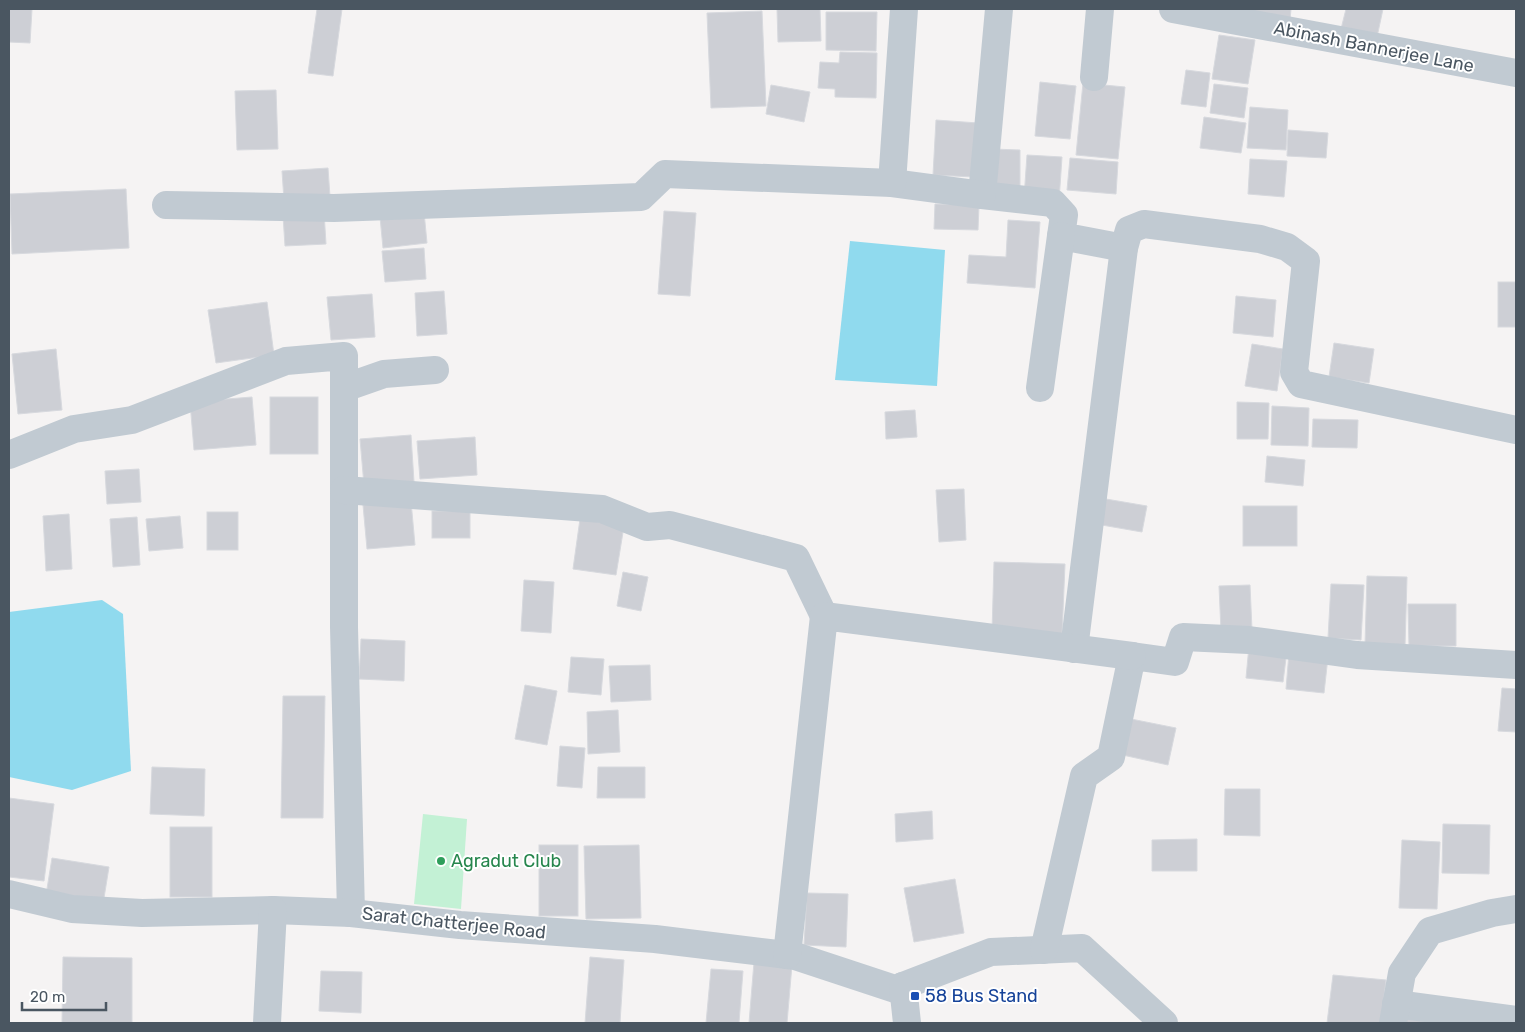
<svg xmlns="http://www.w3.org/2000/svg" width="1525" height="1032" viewBox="0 0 1525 1032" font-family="Rubik,sans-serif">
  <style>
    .green { fill: #c3f1d5 }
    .water { fill: #90daee }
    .building { fill: #cdcfd5; stroke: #d7d9de }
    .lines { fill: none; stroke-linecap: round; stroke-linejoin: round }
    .minor { stroke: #c1cad2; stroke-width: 28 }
    .leisure-dot { fill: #2e9e5b; stroke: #fff; stroke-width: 2 }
    .transit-dot { fill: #1a4fb4; stroke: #fff; stroke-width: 2 }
    .labels { text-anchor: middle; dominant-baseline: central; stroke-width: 4; stroke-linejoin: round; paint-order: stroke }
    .street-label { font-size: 18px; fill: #4a5661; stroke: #fff }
    .leisure-label { font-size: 18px; fill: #27864d; stroke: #fff; text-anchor: start }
    .transit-label { font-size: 18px; fill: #164399; stroke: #fff; text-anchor: start }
  </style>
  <rect width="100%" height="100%" fill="#f5f3f3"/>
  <path class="green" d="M423 814 467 819 461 909 414 904Z"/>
  <g class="water">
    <path d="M850 241 945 250 937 386 835 380Z"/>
    <path d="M102 600 123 614 131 771 72 790 9 777V612Z"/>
  </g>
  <g class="building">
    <path d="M9 9H32L30 43 9 42Z"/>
    <path d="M317 9H342L333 76 308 73Z"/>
    <path d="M777 9H820L821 41 778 42Z"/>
    <path d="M1231 9H1291L1290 20Z"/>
    <path d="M1346 9H1383L1377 37 1341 29Z"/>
    <path d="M762 11 766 106 711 108 707 13Z"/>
    <path d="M826 12H877L876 51 826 50Z"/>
    <path d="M1219 35 1255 40 1248 84 1212 79Z"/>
    <path d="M840 52 877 53 876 98 835 97V89L818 88 820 62 839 63Z"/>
    <path d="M1186 70 1210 73 1206 107 1181 104Z"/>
    <path d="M1040 82 1076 86 1070 139 1035 136Z"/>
    <path d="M1083 83 1125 87 1118 159 1076 155Z"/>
    <path d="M1214 84 1248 88 1244 118 1210 113Z"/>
    <path d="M771 85 810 92 804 122 766 114Z"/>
    <path d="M276 90 278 149 237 150 235 91Z"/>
    <path d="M1250 107 1288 110 1286 150 1247 148Z"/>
    <path d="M1204 117 1246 123 1241 153 1200 148Z"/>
    <path d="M936 120 978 123 975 177 933 175Z"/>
    <path d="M1288 130 1328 133 1326 158 1287 156Z"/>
    <path d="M993 149 1020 150V189H993Z"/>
    <path d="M1027 155 1062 157 1059 201 1024 198Z"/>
    <path d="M1070 158 1118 162 1116 194 1067 190Z"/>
    <path d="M1250 159 1287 161 1284 197 1248 194Z"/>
    <path d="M328 168 330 197 284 200 282 171Z"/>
    <path d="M126 189 129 248 12 254 10 194Z"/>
    <path d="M935 204 979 205 978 230 934 229Z"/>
    <path d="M664 211 696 213 690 296 658 294Z"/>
    <path d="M324 212 326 244 285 246 283 215Z"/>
    <path d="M424 212 427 243 383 248 380 217Z"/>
    <path d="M1008 220 1040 222 1035 288 967 283 969 255 1006 257Z"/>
    <path d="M424 248 426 279 385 282 382 251Z"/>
    <rect x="1498" y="282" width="18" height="45"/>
    <path d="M444 291 447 334 417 336 415 293Z"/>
    <path d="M372 294 375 337 331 340 327 297Z"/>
    <path d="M1236 296 1276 300 1273 337 1233 333Z"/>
    <path d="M267 302 274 355 216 363 208 310Z"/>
    <path d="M1334 343 1374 349 1369 383 1329 377Z"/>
    <path d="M1252 344 1283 349 1277 391 1245 386Z"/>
    <path d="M56 349 62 410 18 414 12 354Z"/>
    <path d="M252 397 256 445 194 450 190 402Z"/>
    <rect x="270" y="397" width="48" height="57"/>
    <path d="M1237 402 1269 403 1268 439H1237Z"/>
    <path d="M1272 406 1309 408 1308 446 1271 445Z"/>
    <path d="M915 410 917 437 886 439 885 412Z"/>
    <path d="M1313 419 1358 420 1357 448 1312 447Z"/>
    <path d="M411 435 414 482 364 485 360 439Z"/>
    <path d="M475 437 477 475 420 479 417 441Z"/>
    <path d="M1267 456 1305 460 1303 486 1265 482Z"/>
    <path d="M139 469 141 502 107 504 105 471Z"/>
    <path d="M964 489 966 540 939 542 936 490Z"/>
    <path d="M1100 498 1147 506 1142 532 1096 524Z"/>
    <path d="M411 501 415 545 367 549 363 505Z"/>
    <rect x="1243" y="506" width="54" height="40"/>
    <rect x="432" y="511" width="38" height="27"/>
    <rect x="207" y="512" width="31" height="38"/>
    <path d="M69 514 72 569 46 571 43 516Z"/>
    <path d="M180 516 183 548 149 551 146 519Z"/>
    <path d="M137 517 140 565 113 567 110 519Z"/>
    <path d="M580 519 624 526 616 575 573 569Z"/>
    <path d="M994 562 1065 564 1062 635 992 633Z"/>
    <path d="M623 572 648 577 641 611 617 606Z"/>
    <path d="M1367 576 1407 577 1405 646 1365 645Z"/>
    <path d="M524 580 554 582 551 633 521 631Z"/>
    <path d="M1331 584 1364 585 1361 640 1328 638Z"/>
    <path d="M1250 585 1252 630 1221 631 1219 586Z"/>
    <path d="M1408 604H1456V646H1409Z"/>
    <path d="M361 639 405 641 404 681 359 679Z"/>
    <path d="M1249 646 1287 650 1283 682 1246 678Z"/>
    <path d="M1289 653 1328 657 1324 693 1286 689Z"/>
    <path d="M571 657 604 659 601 695 568 692Z"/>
    <path d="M650 665 651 700 611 702 609 666Z"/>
    <path d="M525 685 557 691 547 745 515 739Z"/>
    <path d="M1502 688 1516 689V732L1498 731Z"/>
    <path d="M283 696H325L323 818H281Z"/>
    <path d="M618 710 620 752 588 754 587 712Z"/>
    <path d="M1126 718 1176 728 1168 765 1118 754Z"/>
    <path d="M560 746 585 748 582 788 557 786Z"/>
    <path d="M152 767 205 769 204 816 150 814Z"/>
    <path d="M598 767H645V798H597Z"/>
    <path d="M1225 789H1260V836L1224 835Z"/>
    <path d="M9 798 54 804 44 881 9 877Z"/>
    <path d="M932 811 933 839 896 842 895 814Z"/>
    <path d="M1443 824 1490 825 1489 874 1442 873Z"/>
    <rect x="170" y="827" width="42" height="70"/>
    <path d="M1197 839V871H1152V840Z"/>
    <path d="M1402 840 1440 842 1437 909 1399 908Z"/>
    <rect x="539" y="845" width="39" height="71"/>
    <path d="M639 845 641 918 586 919 584 846Z"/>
    <path d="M52 858 109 867 103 904 46 895Z"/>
    <path d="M955 879 964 933 914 942 904 888Z"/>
    <path d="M807 893 848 894 846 947 804 945Z"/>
    <path d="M63 957 132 958V1023H62Z"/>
    <path d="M590 957 624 960 620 1023H585Z"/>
    <path d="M754 962 792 965 787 1023H749Z"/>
    <path d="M711 969 743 971 739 1023H706Z"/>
    <path d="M321 971 362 972 361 1013 319 1011Z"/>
    <path d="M1333 975 1386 980 1381 1023H1327Z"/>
    <path d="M1403 1013 1443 1023H1402Z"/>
  </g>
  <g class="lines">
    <g class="minor">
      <path d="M999 9 982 195 1053 203 1064 215 1061 236 1124 248"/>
      <path d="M1173 9 1516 73"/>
      <path d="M1094 77 1100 9"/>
      <path d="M892 183 982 195"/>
      <path d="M166 205 334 208 641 197 665 174 892 183 904 9"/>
      <path d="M344 388 384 374 435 370"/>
      <path d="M1040 388 1061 236"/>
      <path d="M9 455 74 429 132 420 286 361 344 356V627L351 913"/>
      <path d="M344 490 602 509 647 527 670 525 796 558 824 616"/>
      <path d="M1074 649 1124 248 1129 230 1144 224 1260 239 1287 247 1306 261 1294 372 1301 384 1516 430"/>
      <path d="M9 894 72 909 142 913 273 910 351 913 460 925 655 939 795 956 895 989 991 952 1082 948 1164 1023"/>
      <path d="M1044 950 1084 776 1111 757 1132 656 1175 662 1183 637 1249 640 1357 655 1516 665"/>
      <path d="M787 955 824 616 1132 656"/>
      <path d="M903 986 907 1023"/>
      <path d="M1396 1004 1516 1020"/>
      <path d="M267 1023 273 910"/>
      <path d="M1393 1023 1402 973 1430 931 1492 913 1516 909"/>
    </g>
  </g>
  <circle class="leisure-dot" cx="441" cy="861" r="5"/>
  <rect class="transit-dot" x="910" y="991" width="10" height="10" rx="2.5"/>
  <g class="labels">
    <g class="street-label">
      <text transform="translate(1374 47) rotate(11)">Abinash Bannerjee Lane</text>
      <text transform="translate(454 923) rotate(6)">Sarat Chatterjee Road</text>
    </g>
    <g class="leisure-label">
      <text x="451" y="861">Agradut Club</text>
    </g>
    <g class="transit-label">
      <text x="925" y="996">58 Bus Stand</text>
    </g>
  </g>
  <rect width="1525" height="1032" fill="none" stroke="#4a5661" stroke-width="20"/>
  <path d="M22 1002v8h84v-8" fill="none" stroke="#4a5661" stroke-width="2.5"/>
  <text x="30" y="1002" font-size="15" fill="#4a5661" stroke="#ffffff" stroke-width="4" paint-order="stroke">20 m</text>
</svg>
